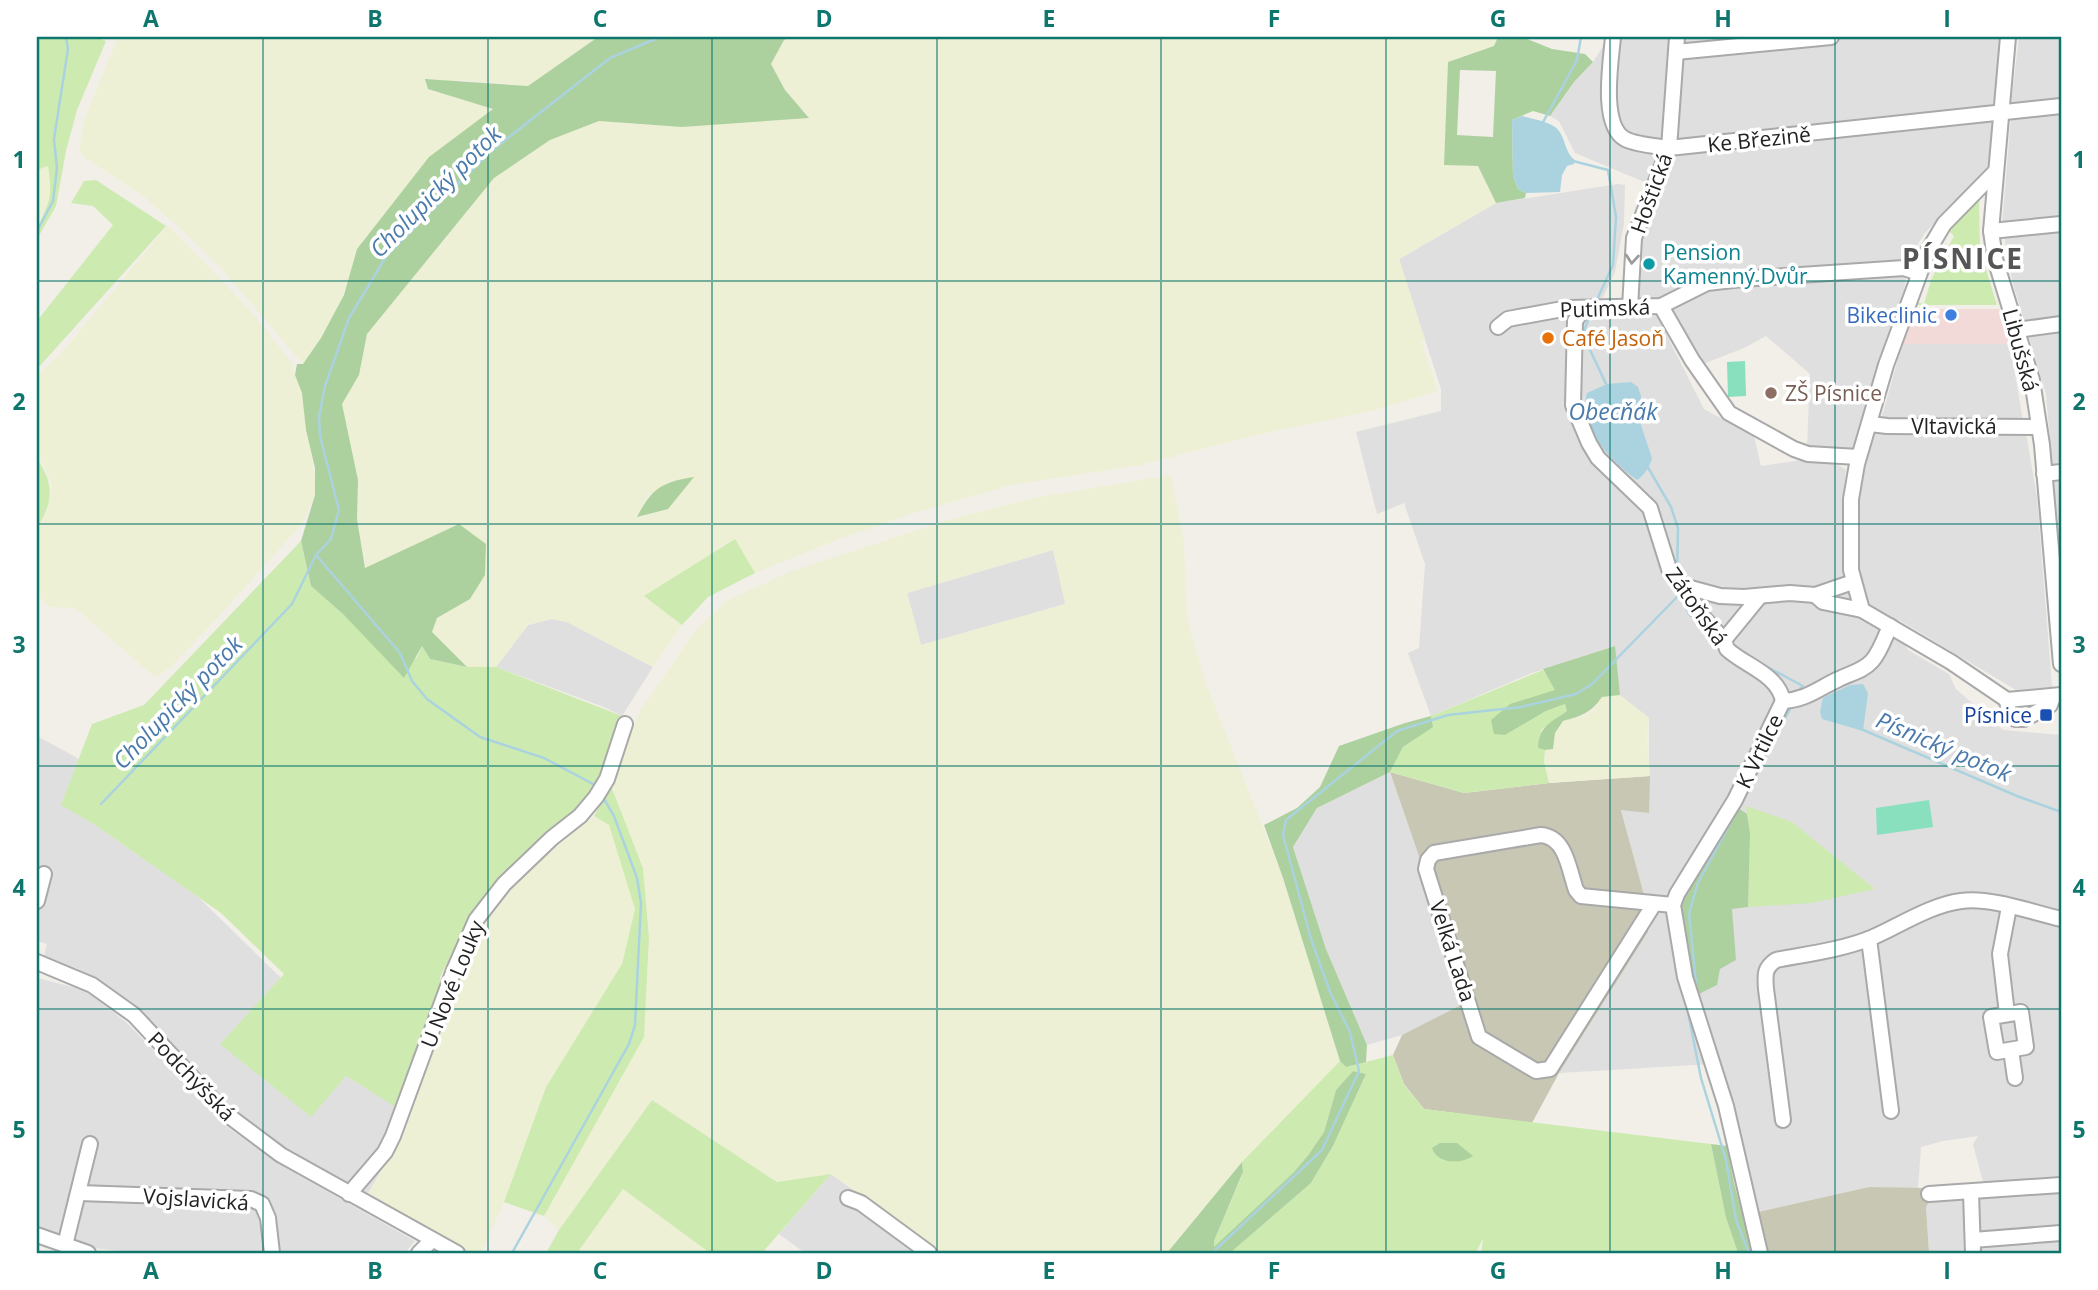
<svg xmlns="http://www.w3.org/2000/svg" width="2098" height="1290" viewBox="0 0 2098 1290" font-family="'Open Sans',sans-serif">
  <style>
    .residential { fill: #e0dfdf }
    .commercial { fill: #f2dad9 }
    .construction { fill: #c7c7b4 }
    .farmland { fill: #eef0d5; fill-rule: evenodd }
    .grass { fill: #cdebb0 }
    .forest { fill: #add19e; fill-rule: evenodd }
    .pitch { fill: #88e0be }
    .water { fill: #aad3df }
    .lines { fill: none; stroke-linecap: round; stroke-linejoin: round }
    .stream { stroke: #aad3df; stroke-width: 2.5 }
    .minor-casing { stroke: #a9a9a9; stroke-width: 18 }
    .minor { stroke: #fff; stroke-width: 14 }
    .oneway { stroke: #9c9c9c }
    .grid { fill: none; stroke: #0f766e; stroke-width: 2; stroke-opacity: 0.55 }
    .culture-dot { fill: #0f9aa8; stroke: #fff; stroke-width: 2.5 }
    .shop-dot { fill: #3f7fe0; stroke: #fff; stroke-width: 2.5 }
    .food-dot { fill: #e8710a; stroke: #fff; stroke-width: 2.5 }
    .education-dot { fill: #8d6e63; stroke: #fff; stroke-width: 2.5 }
    .transit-dot { fill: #1a4fb4; stroke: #fff; stroke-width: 2.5 }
    .labels { text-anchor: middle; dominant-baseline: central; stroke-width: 7; stroke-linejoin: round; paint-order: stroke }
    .street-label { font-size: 21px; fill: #222; stroke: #fff }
    .culture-label { font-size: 21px; fill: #0d838f; stroke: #fff; text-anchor: start }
    .shop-label { font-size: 21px; fill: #366cbe; stroke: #fff; text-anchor: end }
    .food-label { font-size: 21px; fill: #c56008; stroke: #fff; text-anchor: start }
    .education-label { font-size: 21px; fill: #785e54; stroke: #fff; text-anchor: start }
    .transit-label { font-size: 21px; fill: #164399; stroke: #fff; text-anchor: end }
    .water-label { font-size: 23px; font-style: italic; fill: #4a7aab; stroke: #fff }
    .district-label { font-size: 28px; font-weight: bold; letter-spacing: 2px; fill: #555; stroke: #fff }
    .neatline { fill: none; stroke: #0f766e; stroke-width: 2.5 }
    .grid-label { font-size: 23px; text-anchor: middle; font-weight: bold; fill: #0f766e }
  </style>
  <rect width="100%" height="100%" fill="#f2efe9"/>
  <g class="residential">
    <path d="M1604 37H2000L1988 166 1925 233 1908 259 1904 291 1873 383 1853 453 1807 447 1810 374 1766 336 1744 348 1703 364 1664 302 1637 303V270L1642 235 1650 220 1661 189 1575 153 1559 121 1550 116 1574 82 1593 62 1605 43Z"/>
    <path d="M2019 37H2061V99L2011 104Z"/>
    <path d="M2061 109V568L2046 394 2012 280 2002 225 2011 116Z"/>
    <path d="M1618 184 1625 185 1624 224 1615 272 1596 312 1656 314 1704 409 1754 436 1761 466 1814 458 1840 466 1846 470 1843 498 1859 500 1873 431 2026 433 2037 497 2052 687 2016 690 1899 620 1897 639 1904 643 1908 650 1949 674 1956 689 2003 730 2061 735V1253H1929L1926 1207 1928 1188 1983 1182 1973 1144 1978 1136 1943 1141 1921 1147 1918 1189 1869 1187 1754 1213 1713 1064 1559 1073 1648 932V897L1644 896 1621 809 1649 813V718L1620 695 1614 646 1532 673 1431 716 1408 653 1419 648 1425 564 1404 503 1377 514 1356 432 1441 411V389L1399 259 1496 203Z"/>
    <path d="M1902 344H2010L2023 421 1881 420Z"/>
    <path d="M1053 550 1066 604 921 645 907 593Z"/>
    <path d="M552 619 567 622 653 667 622 716 604 707 496 667 528 625Z"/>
    <path d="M37 736 79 759 62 805 95 825 197 896 281 978 224 1040 245 1063 310 1116 346 1076 410 1115 396 1145 366 1197 287 1152 213 1090 97 981 76 968 43 960 47 944 37 941Z"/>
    <path d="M1390 772 1470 1002 1402 1035 1367 1045 1326 949 1293 847 1317 808Z"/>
    <path d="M37 978 81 989 101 1002 128 1024 227 1127 284 1167 415 1241 405 1253H143L82 1247 37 1227Z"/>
    <path d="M831 1174 941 1253H805L779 1234Z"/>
  </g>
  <path class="commercial" d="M1913 309H1999L2010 344H1902Z"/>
  <g class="construction">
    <path d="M1390 772 1464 793 1549 783 1650 776 1649 813 1621 810 1644 895 1648 896V932L1559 1073 1532 1123 1424 1109 1404 1084 1393 1055 1402 1035 1469 1001Z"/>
    <path d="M1869 1187 1928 1188 1930 1200 1926 1207 1929 1253H1766L1754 1213Z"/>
  </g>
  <g class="farmland">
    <path d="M118 37H598L528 86 461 80 428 89 494 109 429 157 357 249 344 295 321 338 303 364 221 268 183 231 143 196 85 158 79 149 84 121Z"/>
    <path d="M790 37H1498L1494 46 1448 63 1444 165 1478 166 1496 203 1399 259 1425 340 1421 341 1438 391 1372 411 1252 436 1141 465 1011 485 917 512 839 539 755 573 734 539 645 596 682 625 653 667 567 622 552 619 528 625 496 667H467L432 632 437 618 470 599 485 575V544L459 524 366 569 357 519 358 480 342 404 359 375 367 334 494 178 550 140 599 121 682 127 809 117 785 90 771 64 784 40ZM693 478 668 509 638 517 648 496 671 481Z"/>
    <path d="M48 166 51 186 49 197 47 206 37 225V170Z"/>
    <path d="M168 225 249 309 291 362 302 393 316 484 315 495 302 524 210 626 170 668 155 677 75 608 48 607 37 593V528L47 512 52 485 43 465 37 459V374L58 357Z"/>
    <path d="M1171 475 1184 542 1187 618 1205 681 1283 878 1340 1061 1242 1162 1167 1253H941L831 1174 777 1182 652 1100 559 1230 544 1216 644 1037 649 937 643 868 611 786 640 711 695 631 726 601 789 572 948 520 1034 498ZM1053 550 1065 604 921 645 907 593Z"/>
    <path d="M1620 695 1649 718 1647 736 1650 776 1549 783 1544 762 1545 750 1553 748 1555 733 1563 721 1585 715 1594 710 1602 697Z"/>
    <path d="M594 816 609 825 635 909 622 964 546 1087 504 1202 481 1253H471L366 1197 396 1145 410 1115 468 956 498 901 542 859Z"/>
    <path d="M623 1189 710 1253H577Z"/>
  </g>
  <g class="grass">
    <path d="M37 37H96L106 41 77 110 66 151 56 206 37 239C37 224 42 219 47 206 52 194 50 179 48 166L37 170Z"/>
    <path d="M96 180 166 226 37 369V321L113 225 93 206 71 203 84 181Z"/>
    <path d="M1979 198 1980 250 1997 305H1913L1914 301 1924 304 1931 280 1954 236 1949 231 1951 226Z"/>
    <path d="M37 459C55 484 53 503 37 528Z"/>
    <path d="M735 539 755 573 708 597 682 625 644 596Z"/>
    <path d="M301 541 311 586 344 615 416 659 422 646 430 659 467 667H496L622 716 600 779 577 808 490 888 463 932 440 977 442 988 399 1109 346 1076 311 1117 220 1044 284 974 221 913 95 825 61 805 92 724 144 705Z"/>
    <path d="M1543 670 1556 690 1505 735 1546 711 1565 704 1567 711 1542 729 1538 748 1545 750 1544 762 1549 783 1464 793 1390 772 1403 747 1432 727 1431 716Z"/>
    <path d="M611 786 643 868 649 937 644 1037 544 1216 504 1202 546 1087 622 964 635 909 609 825 594 816Z"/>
    <path d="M1746 806 1792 822 1875 889 1812 903 1748 907 1750 833Z"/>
    <path d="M1393 1055 1404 1085 1424 1109 1711 1144 1726 1218 1738 1253H1481L1483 1238 1476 1253H1230L1311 1183 1333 1146 1366 1074 1353 1071 1336 1090 1324 1132 1309 1154 1294 1172 1214 1248V1241L1243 1173 1242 1162 1340 1061 1346 1067Z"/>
    <path d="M652 1100 777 1182 831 1174 762 1253H710L623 1189 577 1253H546L559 1230Z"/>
  </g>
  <g class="forest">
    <path d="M598 37H790L784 40 771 64 785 90 809 118 682 127 599 121 550 140 494 178 367 334 359 375 342 404 358 480 357 519 365 568 459 524 486 544 485 575 470 599 437 618 432 632 467 667 430 659 422 646 404 678 344 615 311 586 301 541 315 495V468L306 430 302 393 295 375 297 364H303L321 338 344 295 357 249 429 157 493 109 428 89 425 79 528 86Z"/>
    <path d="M1498 37H1522L1552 49 1585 54 1593 62 1574 82 1550 116 1533 111 1512 120 1513 176 1518 189 1526 193 1525 198 1496 203 1478 166 1444 165 1448 62 1494 46ZM1460 70 1496 71 1493 137 1457 135Z"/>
    <path d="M694 477 668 509 637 517C652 488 662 482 694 477Z"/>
    <path d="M1615 646 1620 695 1602 697C1591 713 1581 716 1563 721L1555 733 1553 749 1545 750 1538 748C1539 726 1550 723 1567 711L1565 704 1546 711 1505 735 1494 734 1491 720 1510 704 1555 690 1543 669Z"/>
    <path d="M1431 716 1433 727 1403 747 1390 772 1317 808 1293 847 1326 949 1367 1045 1366 1062 1346 1067 1340 1061 1283 878 1264 825 1297 808 1320 787 1339 746 1405 723Z"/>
    <path d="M1735 806 1747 814 1750 833 1748 907 1732 909 1736 960 1720 969 1717 985 1697 995 1676 921 1684 889Z"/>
    <path d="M1353 1071 1366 1074 1333 1146 1311 1183 1230 1253H1167L1242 1162 1243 1172 1214 1241V1247L1294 1172 1309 1154 1324 1132 1336 1090Z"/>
    <path d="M1440 1143H1457L1473 1156C1461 1164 1438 1165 1432 1148Z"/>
    <path d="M1711 1144 1727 1146 1734 1183 1753 1253H1738L1726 1218Z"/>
  </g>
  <g class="pitch">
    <path d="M1745 361 1746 396 1728 397 1727 362Z"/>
    <path d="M1929 800 1933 827 1877 835 1876 808Z"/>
  </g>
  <g class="water">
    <path d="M1522 116C1532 119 1546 121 1555 127 1566 135 1564 153 1575 160L1574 164 1567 166 1562 175 1560 192 1526 193 1518 189 1513 176 1512 120Z"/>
    <path d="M1631 382 1638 387 1641 396 1639 419 1652 458C1651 465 1643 477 1637 480 1612 462 1577 427 1587 393L1607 384Z"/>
    <path d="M1863 684 1868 693 1863 731 1822 719 1820 712 1823 698 1850 685Z"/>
  </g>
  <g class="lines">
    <g class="stream">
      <path d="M1542 124 1577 60 1581 37"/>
      <path d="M1573 161 1608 170 1616 217 1613 265 1595 304"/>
      <path d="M37 231 53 201 57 168 54 139 68 49 66 37"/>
      <path d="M1590 313 1583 335 1607 386"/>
      <path d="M1646 464 1671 507 1678 528 1677 572"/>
      <path d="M316 555 400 653 412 681 427 699 480 737 544 758 595 785"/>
      <path d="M1677 589 1689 614 1707 631"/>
      <path d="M1758 662 1801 685"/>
      <path d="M1797 692 1803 686"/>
      <path d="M1861 729 2017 796 2061 812"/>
      <path d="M1747 792 1792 705"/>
      <path d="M101 804 292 604 316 555 331 539 339 510 320 436 319 417 325 386 349 318 387 255 490 152 610 58 660 37"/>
      <path d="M1696 983 1689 913 1698 883 1739 807"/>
      <path d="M1686 1002 1701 1078 1726 1160 1736 1220 1749 1253"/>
      <path d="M512 1253 629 1044 635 1025 641 903 637 878 614 816 604 799"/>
      <path d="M1212 1253 1322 1150 1359 1071 1350 1032 1330 992 1311 939 1283 835 1286 820 1397 731 1448 715 1521 707 1576 694 1592 684 1679 595"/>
    </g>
    <defs>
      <g id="minor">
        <path d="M1613 37C1611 61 1600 125 1625 139 1637 145 1656 146 1669 148L2061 106"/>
        <path d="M2008 37 1991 231 1995 259 2032 380 2042 445 2061 664"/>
        <path d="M1676 52 1831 37"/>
        <path d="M1995 172 1944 224 1928 251 1886 365 1857 464 1851 499V570L1862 610 1951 662 2007 700 2061 695"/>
        <path d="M1991 231 2061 224"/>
        <path d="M1661 306 1692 360 1729 413 1794 449 1808 454 1858 457"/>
        <path d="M1630 307 1634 238 1669 148 1677 37"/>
        <path d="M1584 308 1575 321 1573 405 1589 443 1598 458 1650 508 1670 572 1683 586 1703 617 1724 640 1727 649C1745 666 1778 674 1783 701"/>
        <path d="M1498 327 1508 319 1568 308 1661 306 1707 283 1742 279 1904 268 1919 273"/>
        <path d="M2017 330 2061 324"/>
        <path d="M1870 424 1887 426 2039 427"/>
        <path d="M2044 474 2061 472"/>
        <path d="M1683 586 1720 596 1744 597 1790 593 1815 595 1853 582"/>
        <path d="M1815 595 1823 602 1862 610"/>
        <path d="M1724 640 1760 596"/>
        <path d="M2007 700 2009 713 2015 719H2024L2050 705 2053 696"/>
        <path d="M1783 701C1806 700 1819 688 1839 679 1851 673 1863 671 1872 661 1880 652 1885 637 1890 626"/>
        <path d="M37 901 44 874"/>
        <path d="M1654 904 1550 1069 1536 1071 1479 1037 1426 869 1428 860 1434 853 1541 835C1566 837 1569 870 1576 890L1581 896 1673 905"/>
        <path d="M1869 939 1891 1111"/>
        <path d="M37 962 92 985 134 1015 225 1113 281 1155 457 1253"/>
        <path d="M2021 1012 2026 1047 1997 1052 1991 1017Z"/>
        <path d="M2007 1014 2000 954 2009 907"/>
        <path d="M2011 1050 2015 1078"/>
        <path d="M1783 1120 1766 989C1765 975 1764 968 1776 960 1807 954 1841 950 1871 938 1899 926 1930 905 1961 901 1991 897 2031 912 2061 919"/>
        <path d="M79 1193 251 1199 262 1204 268 1218 272 1253"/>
        <path d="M1971 1193 1973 1253"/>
        <path d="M349 1194 385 1152 393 1136 454 970 476 920 504 884 552 838 580 816 596 797 607 779 625 724"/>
        <path d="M1929 1194 2061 1185"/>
        <path d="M848 1198 861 1203 929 1253"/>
        <path d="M37 1235 88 1253"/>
        <path d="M1973 1240 2061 1233"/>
        <path d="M65 1245 90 1144"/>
        <path d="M419 1253 432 1240"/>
        <path d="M1760 1253 1726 1106 1685 977 1673 905 1677 894 1735 800 1783 701"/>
      </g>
    </defs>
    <use href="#minor" class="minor-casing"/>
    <use href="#minor" class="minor"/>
  </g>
  <defs><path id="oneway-chevron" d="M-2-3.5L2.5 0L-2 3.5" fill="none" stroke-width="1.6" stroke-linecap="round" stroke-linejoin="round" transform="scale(1.75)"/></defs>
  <use class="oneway" href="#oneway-chevron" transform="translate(1632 259) rotate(95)"/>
  <path class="grid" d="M263 37V1253M488 37V1253M712 37V1253M937 37V1253M1161 37V1253M1386 37V1253M1610 37V1253M1835 37V1253M37 281H2061M37 524H2061M37 766H2061M37 1009H2061"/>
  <circle class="culture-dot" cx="1649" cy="264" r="7"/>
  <circle class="shop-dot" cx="1951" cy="315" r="7"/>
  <circle class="food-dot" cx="1548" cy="338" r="7"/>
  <circle class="education-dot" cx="1771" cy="393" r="7"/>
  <rect class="transit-dot" x="2039" y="708" width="14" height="14" rx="3.5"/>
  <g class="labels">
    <g class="street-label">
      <text transform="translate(1759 139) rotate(-6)">Ke Březině</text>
      <text transform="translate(1651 193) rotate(-70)">Hoštická</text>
      <text transform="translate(1605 308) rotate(-2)">Putimská</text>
      <text transform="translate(2021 350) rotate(75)">Libušská</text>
      <text x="1954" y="426">Vltavická</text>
      <text transform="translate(1697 606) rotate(55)">Zátoňská</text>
      <text transform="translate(1759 751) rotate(-64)">K Vrtilce</text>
      <text transform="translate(1453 951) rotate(72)">Velká Lada</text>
      <text transform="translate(452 984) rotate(-68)">U Nové Louky</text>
      <text transform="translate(192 1076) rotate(46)">Podchýšská</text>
      <text transform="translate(196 1199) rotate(4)">Vojslavická</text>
    </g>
    <g class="culture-label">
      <text x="1663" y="252">Pension<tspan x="1663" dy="24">Kamenný Dvůr</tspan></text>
    </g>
    <g class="shop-label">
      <text x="1937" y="315">Bikeclinic</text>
    </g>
    <g class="food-label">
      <text x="1562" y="338">Café Jasoň</text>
    </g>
    <g class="education-label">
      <text x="1785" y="393">ZŠ Písnice</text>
    </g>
    <g class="transit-label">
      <text x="2032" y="715">Písnice</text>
    </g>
    <g class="water-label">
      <text transform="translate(435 191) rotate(-45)">Cholupický potok</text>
      <text x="1613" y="411">Obecňák</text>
      <text transform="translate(177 702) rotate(-46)">Cholupický potok</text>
      <text transform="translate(1944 746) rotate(23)">Písnický potok</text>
    </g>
    <g class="district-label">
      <text x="1963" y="258">PÍSNICE</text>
    </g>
  </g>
  <rect width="2098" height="1290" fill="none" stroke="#ffffff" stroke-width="77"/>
  <rect x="38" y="38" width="2022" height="1214" class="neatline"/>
  <g class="grid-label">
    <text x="151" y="27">A</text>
    <text x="375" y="27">B</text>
    <text x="600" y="27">C</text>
    <text x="824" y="27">D</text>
    <text x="1049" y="27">E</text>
    <text x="1274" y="27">F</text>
    <text x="1498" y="27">G</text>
    <text x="1723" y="27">H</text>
    <text x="1947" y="27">I</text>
    <text x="19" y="168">1</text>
    <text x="2079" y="168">1</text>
    <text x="19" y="410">2</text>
    <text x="2079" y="410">2</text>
    <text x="19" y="653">3</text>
    <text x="2079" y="653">3</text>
    <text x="19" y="896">4</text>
    <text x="2079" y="896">4</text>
    <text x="19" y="1138">5</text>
    <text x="2079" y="1138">5</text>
    <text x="151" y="1279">A</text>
    <text x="375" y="1279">B</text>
    <text x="600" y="1279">C</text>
    <text x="824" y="1279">D</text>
    <text x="1049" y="1279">E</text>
    <text x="1274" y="1279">F</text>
    <text x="1498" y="1279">G</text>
    <text x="1723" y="1279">H</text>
    <text x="1947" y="1279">I</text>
  </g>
</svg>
